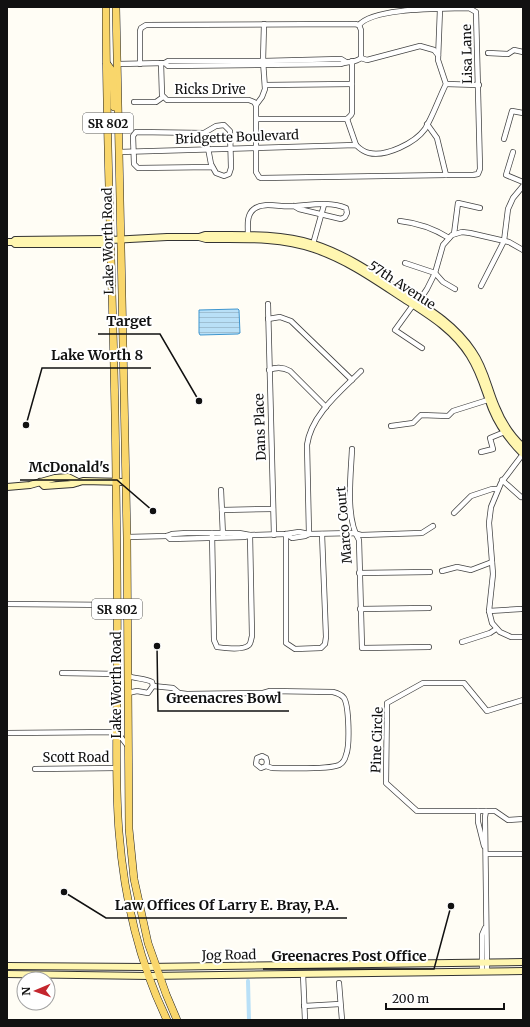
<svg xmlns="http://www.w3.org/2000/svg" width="530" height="1027" viewBox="0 0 530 1027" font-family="Merriweather,serif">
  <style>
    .water { fill: url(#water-rules); stroke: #3f96cf }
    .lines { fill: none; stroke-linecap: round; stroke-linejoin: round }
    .canal { stroke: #b9e0f7; stroke-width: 4 }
    .street-casing { stroke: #444; stroke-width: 6 }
    .secondary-casing { stroke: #333; stroke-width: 8 }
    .primary-casing { stroke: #222; stroke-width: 8 }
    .street { stroke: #fff; stroke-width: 4.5 }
    .secondary { stroke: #fff6b0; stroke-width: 6 }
    .primary { stroke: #f9d66b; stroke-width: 7 }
    .labels { text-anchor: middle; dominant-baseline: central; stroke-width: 4; stroke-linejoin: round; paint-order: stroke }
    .shield { fill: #fff; stroke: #585858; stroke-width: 1 }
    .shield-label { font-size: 12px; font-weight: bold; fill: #111 }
    .street-label { font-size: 13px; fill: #111; stroke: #fff }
    .leader { fill: none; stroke: #111; stroke-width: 1.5 }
    .callout-dot { fill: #111; stroke: #fff; stroke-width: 1.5 }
    .callout-label { font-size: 14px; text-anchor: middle; font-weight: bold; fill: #111; stroke: #fff; stroke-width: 4; stroke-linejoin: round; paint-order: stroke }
  </style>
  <defs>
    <pattern id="water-rules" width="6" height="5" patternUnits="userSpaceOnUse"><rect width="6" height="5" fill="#b9e0f7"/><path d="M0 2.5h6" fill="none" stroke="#9ebfd3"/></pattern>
  </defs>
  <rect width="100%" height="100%" fill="#fffdf5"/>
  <path class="water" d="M238 309 239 310 240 333 238 334 200 335 199 333V310Z"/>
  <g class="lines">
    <path class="canal" d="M248 981 249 1020"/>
    <defs>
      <g id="street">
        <path d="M264 24 263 61 265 89 262 97 256 105V172L259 177 261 178 446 175H473L478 174 480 169 476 12 469 8C444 9 374 7 359 25"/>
        <path d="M488 53 508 54 514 50 523 52"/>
        <path d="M361 58 367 60 420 46 434 50 438 55"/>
        <path d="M161 63 162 95 167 100H249L254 102 256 105"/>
        <path d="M165 63 168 66 341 64C348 61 355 63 361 58V30L359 25"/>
        <path d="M118 64 165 63 168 61H263L341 59 346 62"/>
        <path d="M140 64V31L141 28 146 25 355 24 359 25"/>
        <path d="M446 84 479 85"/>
        <path d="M265 85 352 84"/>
        <path d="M134 102H156L163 97"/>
        <path d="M257 119H347"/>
        <path d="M347 119 351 115 352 113V61"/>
        <path d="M347 119 356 145"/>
        <path d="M427 124 437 138 446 175"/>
        <path d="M504 139 512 111 523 113"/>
        <path d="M208 148 211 164 216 173 224 176 229 174 231 168 230 131 224 125 216 126 204 133 136 132 133 136 134 164 138 168 212 167"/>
        <path d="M119 152 356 145C360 149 364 152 369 153 386 157 415 143 425 129 433 116 439 98 446 84L438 60 440 9"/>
        <path d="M513 152 506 175 523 182"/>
        <path d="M400 221C418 223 433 228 449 238"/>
        <path d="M454 234 458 203 480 208"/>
        <path d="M248 235C248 226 246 215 254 209 264 201 282 208 294 206 310 205 330 201 346 208L347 213 345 217 341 219 299 209 294 206"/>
        <path d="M313 244 324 205"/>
        <path d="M405 263 435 273 443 282 455 289"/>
        <path d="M481 286 504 241 508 209 513 198 523 186"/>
        <path d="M268 304 274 535"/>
        <path d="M268 319 280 317 291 321 352 380"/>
        <path d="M422 348 395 330 416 301 421 298 427 289 435 273 443 245 452 235 462 232 470 233 509 242 523 250"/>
        <path d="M269 370C276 367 283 367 290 371L326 407"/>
        <path d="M391 426 413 423 421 415 448 416 453 411 491 399"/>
        <path d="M352 449C351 474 345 518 359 540L362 648 429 647"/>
        <path d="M481 452 493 449 490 438 507 431"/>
        <path d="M523 454 501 483 491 507 489 523 493 574 489 611 492 623 500 632 511 637H523"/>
        <path d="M502 480 521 497"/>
        <path d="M221 490 223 536"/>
        <path d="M222 510 273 509"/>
        <path d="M454 513 471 496 492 489H498"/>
        <path d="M212 533 214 640 217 647C224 648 243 651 249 645 251 643 251 639 252 636L250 535"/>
        <path d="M286 534V643L295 649 321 648 325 644 326 637 322 534"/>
        <path d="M286 534 292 538 305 536 309 534"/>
        <path d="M309 534 307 445C311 415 340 392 361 371"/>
        <path d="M167 536 170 539 244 537 248 536"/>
        <path d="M127 537 167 536 172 534 187 533H239L250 535 286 534 299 532 309 534 354 533 361 535 422 533 433 526"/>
        <path d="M442 571 457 567 471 570 492 562"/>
        <path d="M359 573 430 572"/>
        <path d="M7 604 117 605 124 614 126 618"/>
        <path d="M360 609 429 608"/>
        <path d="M489 611 521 609"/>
        <path d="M462 642 490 633 496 629"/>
        <path d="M62 673 118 674"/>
        <path d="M128 676C136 679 145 678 152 682L153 686 148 693 137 691 128 693"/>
        <path d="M153 686 173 688 179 693 187 694 263 693 270 691 333 692C337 693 341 694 344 698 349 706 350 746 346 755 345 760 343 763 339 765 328 770 286 768 272 768L266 766 261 768 256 764 257 758 262 756 266 758 267 762 266 766"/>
        <path d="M523 700 487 711 464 683H423L387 703 386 783 417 811H495L508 820 523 819"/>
        <path d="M7 733 117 732 127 745"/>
        <path d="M35 769 117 768"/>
        <path d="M478 811V822L484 846"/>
        <path d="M486 811 485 817 487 971"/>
        <path d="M486 854H523"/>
        <path d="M482 971V935L485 928"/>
        <path d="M303 974 305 1020"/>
        <path d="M339 983 342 1020"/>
        <path d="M304 1006 340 1004"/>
      </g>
      <g id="secondary">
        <path d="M199 237 205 235C241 235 279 233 314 244 348 255 377 276 406 295 432 311 456 326 473 352 485 369 488 389 496 407 502 422 511 436 523 447"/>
        <path d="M7 242H13L15 240 106 239 111 240 167 237H199L206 239C242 239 280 237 314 249 347 260 375 280 404 299 429 315 454 330 470 356 481 373 485 391 492 409 499 426 510 441 523 454"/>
        <path d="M13 242 15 244H106L111 240"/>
        <path d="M40 482 44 486 73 484 83 481 125 482"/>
        <path d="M7 487 30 485 55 478 68 477 78 482"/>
        <path d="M7 966 146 967 523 962"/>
        <path d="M7 974 149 976 523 971"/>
      </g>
      <g id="primary">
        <path d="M106 7C106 166 115 325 116 484 117 550 118 617 117 684 117 733 115 783 119 832 124 896 139 962 167 1020"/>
        <path d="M116 7 127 537 129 829 134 879 148 943 166 994 177 1020"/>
        <path d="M107 64 113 72 114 107"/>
      </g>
    </defs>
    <use href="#street" class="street-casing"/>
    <use href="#secondary" class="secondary-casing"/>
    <use href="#primary" class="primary-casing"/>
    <use href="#street" class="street"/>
    <use href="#secondary" class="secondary"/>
    <use href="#primary" class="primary"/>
  </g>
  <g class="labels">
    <g class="shield">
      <rect x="83" y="113" width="50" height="20" rx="3"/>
      <rect x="92" y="599" width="50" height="20" rx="3"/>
    </g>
    <g class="shield-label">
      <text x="108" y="123">SR 802</text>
      <text x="117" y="609">SR 802</text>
    </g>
    <g class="street-label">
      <text transform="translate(467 54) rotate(-91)">Lisa Lane</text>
      <text x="210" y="89">Ricks Drive</text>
      <text transform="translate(237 137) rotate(-2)">Bridgette Boulevard</text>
      <text transform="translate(108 241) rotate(-91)">Lake Worth Road</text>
      <text transform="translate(402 285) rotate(33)">57th Avenue</text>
      <text transform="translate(260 427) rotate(-92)">Dans Place</text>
      <text transform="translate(344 525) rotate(-95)">Marco Court</text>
      <text transform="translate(116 685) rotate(-90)">Lake Worth Road</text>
      <text transform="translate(377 740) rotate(-88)">Pine Circle</text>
      <text x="76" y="757">Scott Road</text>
      <text transform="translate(229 955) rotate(-1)">Jog Road</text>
    </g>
  </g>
  <path class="leader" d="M199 401L160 334H98M26 425L42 368H151M153 511L117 480H20M157 646L158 711H289M64 892L106 918H347M451 906L434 969H263"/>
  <g class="callout-dot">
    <circle cx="199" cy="401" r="4"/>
    <circle cx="26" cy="425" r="4"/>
    <circle cx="153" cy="511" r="4"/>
    <circle cx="157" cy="646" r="4"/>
    <circle cx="64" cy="892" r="4"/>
    <circle cx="451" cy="906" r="4"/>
  </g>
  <g class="callout-label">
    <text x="129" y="326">Target</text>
    <text x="97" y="360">Lake Worth 8</text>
    <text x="69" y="472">McDonald's</text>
    <text x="224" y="703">Greenacres Bowl</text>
    <text x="227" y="910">Law Offices Of Larry E. Bray, P.A.</text>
    <text x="349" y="961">Greenacres Post Office</text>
  </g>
  <rect width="530" height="1027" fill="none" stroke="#111111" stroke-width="16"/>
  <g transform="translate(36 991) rotate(268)"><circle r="19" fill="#ffffff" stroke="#a0a0a0"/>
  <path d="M0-3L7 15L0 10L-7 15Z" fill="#c4262e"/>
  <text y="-6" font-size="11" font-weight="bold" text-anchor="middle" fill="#111111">N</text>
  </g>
  <path d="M386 1003v6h118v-6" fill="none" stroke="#111111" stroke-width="2"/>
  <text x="392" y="1003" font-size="12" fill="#111111" stroke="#ffffff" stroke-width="3" paint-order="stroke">200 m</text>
</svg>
